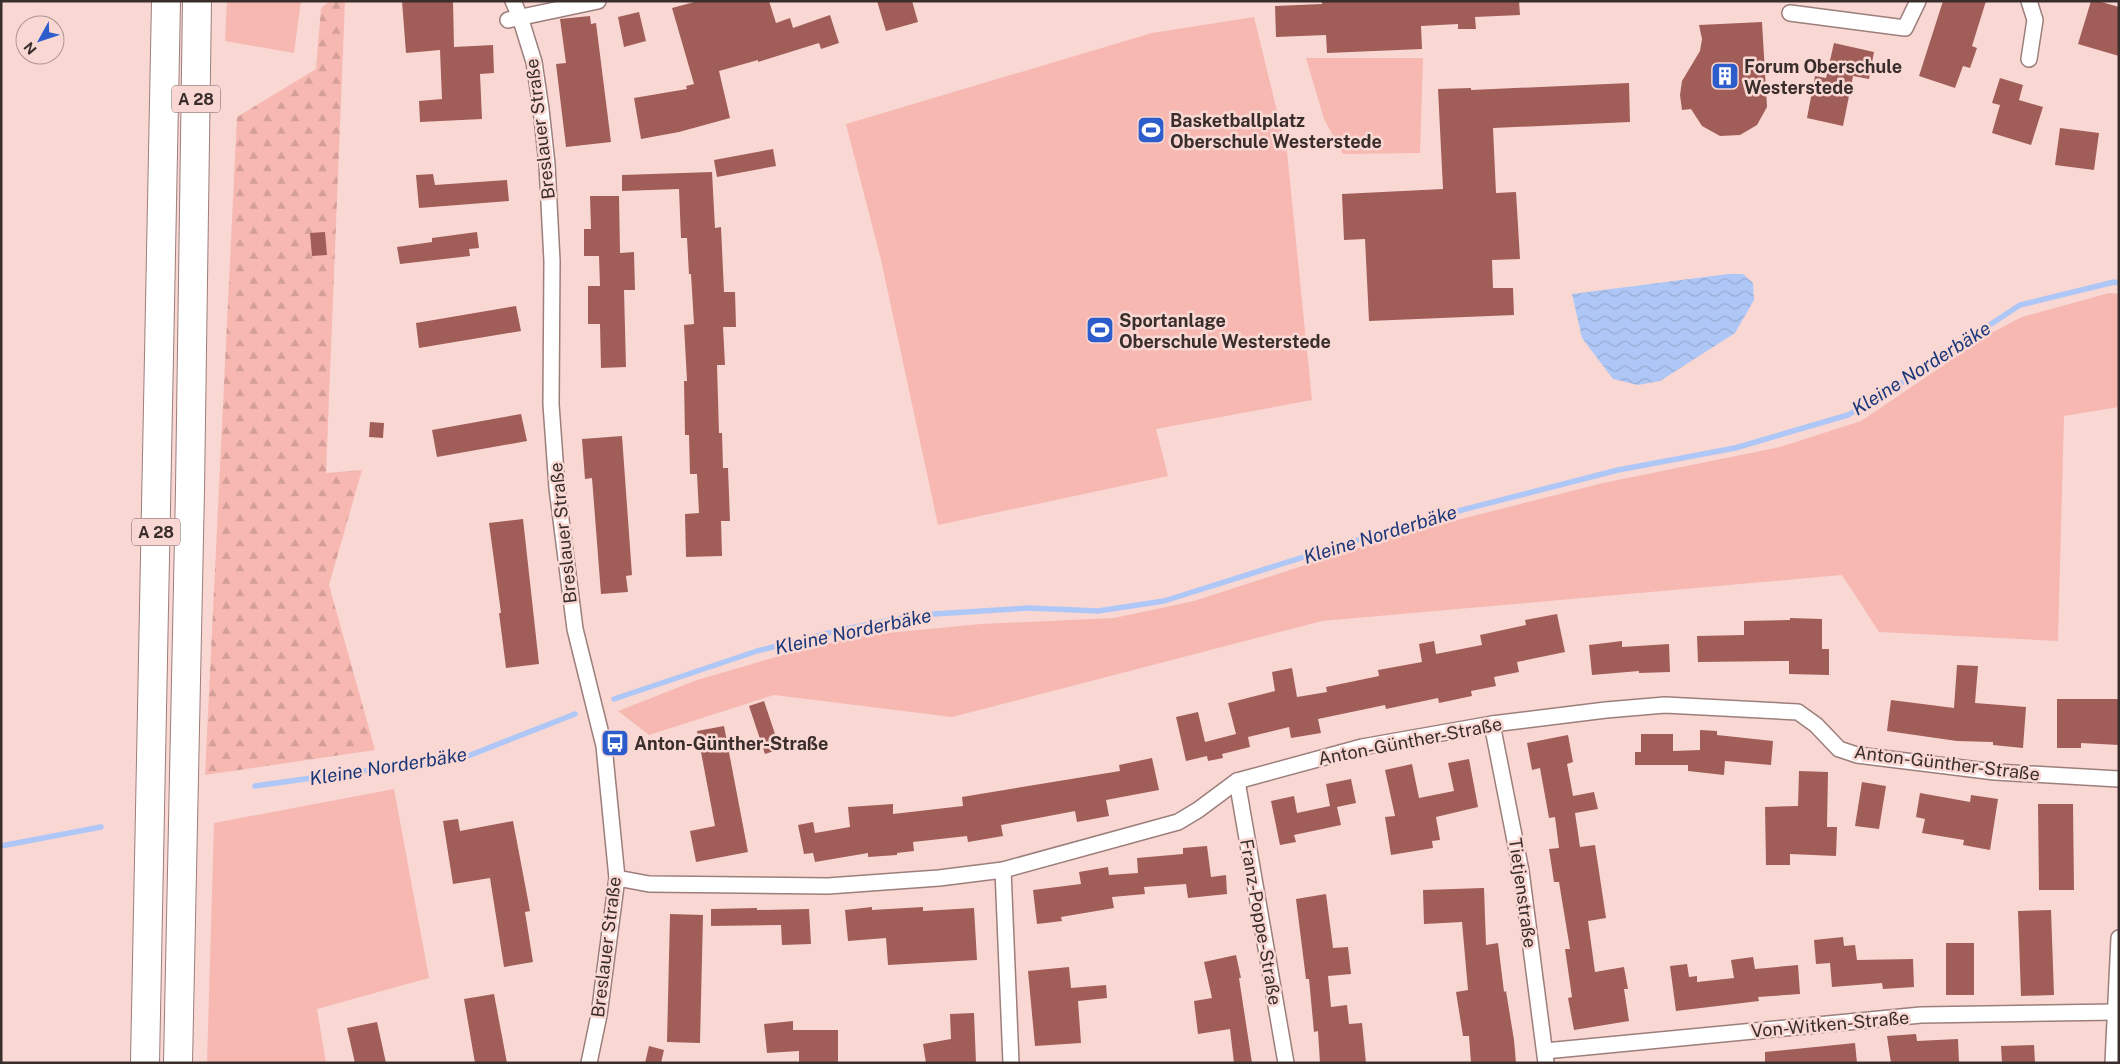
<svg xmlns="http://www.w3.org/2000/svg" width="2120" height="1064" viewBox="0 0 2120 1064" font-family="'Public Sans',sans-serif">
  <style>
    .green { fill: #f7b8b2 }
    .forest { fill: url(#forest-firs) }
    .water { fill: url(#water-waves) }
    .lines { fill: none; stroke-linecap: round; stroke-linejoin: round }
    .stream { stroke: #afc7f6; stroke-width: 5.5 }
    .building { fill: #a15d57 }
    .minor-casing { stroke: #9c7e7b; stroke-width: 18 }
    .motorway-casing { stroke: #9c7e7b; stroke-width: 30 }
    .minor { stroke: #fff; stroke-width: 15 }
    .motorway { stroke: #fff; stroke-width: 28 }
    .labels { text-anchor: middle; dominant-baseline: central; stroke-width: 5; stroke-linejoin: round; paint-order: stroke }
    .shield { fill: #f9d8d4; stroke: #73615e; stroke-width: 1 }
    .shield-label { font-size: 16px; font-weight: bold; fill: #3a2e2c }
    .poi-label { font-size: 18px; font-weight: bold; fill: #3a2e2c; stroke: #f9d8d4; text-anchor: start }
    .street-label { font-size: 18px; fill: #3a2e2c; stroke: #f9d8d4 }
    .water-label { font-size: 19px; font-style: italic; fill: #1a377a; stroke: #f9d8d4 }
  </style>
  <defs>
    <pattern id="forest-firs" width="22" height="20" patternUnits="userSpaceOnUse" patternTransform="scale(1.25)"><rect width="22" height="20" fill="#f7b8b2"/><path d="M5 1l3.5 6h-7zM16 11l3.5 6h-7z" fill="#d49e99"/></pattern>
    <pattern id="water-waves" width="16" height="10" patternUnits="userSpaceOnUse" patternTransform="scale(1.25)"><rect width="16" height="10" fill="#afc7f6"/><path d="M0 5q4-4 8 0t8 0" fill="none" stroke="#97abd3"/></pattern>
  </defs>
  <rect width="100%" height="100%" fill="#f9d8d4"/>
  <g class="green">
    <path d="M227 1H301L294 53 225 41Z"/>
    <path d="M1254 17 1287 152 1312 400 1156 429 1168 476 938 525 881 260 846 124 1152 33Z"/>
    <path d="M1306 58H1423L1420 153 1343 154 1324 119Z"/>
    <path d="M2109 293 2119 294V407L2064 416 2058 641 1879 632 1842 575 1322 621 952 717 774 695 649 735 618 711 697 680 800 650 866 635 981 624 1114 618 1194 601 1398 535 1603 483 1780 447 1861 421 1991 333 2022 317Z"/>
    <path d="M394 789 429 978 317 1009 326 1063H207L214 823Z"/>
  </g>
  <path class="forest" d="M330 1H345L326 473 362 470 329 585 375 750 205 775 237 117 316 69 321 8Z"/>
  <path class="water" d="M1728 274H1743L1753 283 1754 300 1735 333 1660 381 1638 385 1613 379 1582 338 1572 294Z"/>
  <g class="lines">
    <g class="stream">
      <path d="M614 699 757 651 845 629 918 615 1029 608 1098 611 1164 601 1415 522 1618 470 1735 448 1848 415 1892 389 2020 305 2114 282 2119 283"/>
      <path d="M255 786 468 756 575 714"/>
      <path d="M1 846 101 827"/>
    </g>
  </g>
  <g class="building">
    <path d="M402 1H453L454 47 493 45 494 73 480 74 482 119 420 122 419 101 442 99 440 50 406 53Z"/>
    <path d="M698 1H769L776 23 790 18 793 28 830 15 839 43 821 49 819 43 758 62V60L719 71 730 118 679 132 641 139 634 98 687 89 686 86 694 84 672 8Z"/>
    <path d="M877 1H912L918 22 886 31Z"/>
    <path d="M1322 1H1519L1520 15 1475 17 1476 29H1458V24L1421 26 1422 49 1327 53 1326 35 1276 37 1275 6 1322 4Z"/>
    <path d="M1943 1H1986L1972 46 1977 48 1970 68 1963 66 1955 88 1919 76Z"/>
    <path d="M2091 1H2098L2119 7V56L2078 44Z"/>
    <path d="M639 12 646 41 624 47 618 17Z"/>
    <path d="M590 16 591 24 596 23 611 142 566 147 556 64 566 63 560 19Z"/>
    <path d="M1762 22 1767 107 1757 125 1740 135 1720 136 1702 126 1691 109 1682 110 1680 95 1682 81 1700 51 1702 39 1699 25Z"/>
    <path d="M1834 43 1874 52 1869 79 1853 76 1843 126 1807 118 1815 76 1826 78Z"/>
    <path d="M2000 78 2023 85 2019 100 2043 107 2031 145 1992 133 2000 105 1992 103Z"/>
    <path d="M1629 83 1630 122 1493 128 1496 193 1516 192 1520 259 1492 260 1493 288H1513L1514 315 1369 321 1365 239 1344 240 1342 194 1443 189 1438 89 1471 88V90Z"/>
    <path d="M2060 128 2099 133 2094 170 2055 165Z"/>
    <path d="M773 149 776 166 717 177 714 160Z"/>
    <path d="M712 172 715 228 721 227 724 292H735L736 327H723L725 365H717L719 433H722L723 468H728L730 521H721L722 556 686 557 685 514 699 513 697 474H690L689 435H685L684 381H687L684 325 694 324 691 274H689L687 238H681L679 189 622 191V175Z"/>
    <path d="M433 174 435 185 507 180 509 201 419 208 416 175Z"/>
    <path d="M590 196H619L620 253 634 252 635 290H624L626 367 601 368 600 324H588V286H600L599 256H584V229H591Z"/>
    <path d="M325 232 327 255 312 256 310 233Z"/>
    <path d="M477 232 479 248 469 249 470 256 400 264 397 247 432 242V238Z"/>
    <path d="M516 306 521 331 419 348 416 323Z"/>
    <path d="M521 414 527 441 437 457 432 430Z"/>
    <path d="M370 422 384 423 383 438 369 437Z"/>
    <path d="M622 436 632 575 626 576 628 592 601 594 592 478 585 479 582 439Z"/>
    <path d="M523 519 539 664 506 668 499 613H501L489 523Z"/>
    <path d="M1557 614 1565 652 1517 662 1519 672 1494 677 1496 686 1471 691 1472 696 1439 703 1438 698 1386 709 1385 705 1318 719 1321 733 1291 738 1289 727 1248 737 1250 747 1222 754 1223 758 1208 761 1207 756 1186 761 1176 717 1198 712 1205 742 1236 734 1228 703 1275 691 1272 672 1292 668 1297 697 1327 692 1326 687 1379 676 1378 670 1422 662 1419 644 1434 641 1436 654 1482 645 1480 635 1526 625 1525 620Z"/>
    <path d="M1790 618 1822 619V649H1829V675L1789 674V661L1698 662 1697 636 1744 635V621L1790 620Z"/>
    <path d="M1622 641V647L1669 644 1670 672 1639 673V671L1592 675 1589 645Z"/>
    <path d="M1957 665 1978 666 1975 703 2026 707 2023 748 1993 745V742L1957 741 1887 731 1891 700 1954 708Z"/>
    <path d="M2057 699H2119V745L2081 743V748H2057Z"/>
    <path d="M764 701 780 749 765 754 749 706Z"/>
    <path d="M724 726 748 852 696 862 690 831 715 826 697 731Z"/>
    <path d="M1700 730 1717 731V735L1773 741 1771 765 1725 761 1724 775 1688 771V765H1635V752H1641V734H1673V751L1700 750Z"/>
    <path d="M1568 735 1573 762 1567 764 1573 796 1594 792 1598 809 1575 813 1580 847 1595 845 1606 918 1588 921 1595 972 1624 967 1628 989H1624L1629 1021 1574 1030 1568 998 1572 997 1565 949H1570L1559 882H1554L1549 849 1559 848 1555 817 1549 818 1540 768 1532 770 1527 743Z"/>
    <path d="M1152 758 1159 790 1106 800 1109 816 1077 822 1075 811 1001 825 1003 836 968 842 967 836 913 842 914 851 897 853V855L868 857V853L815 862 813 853 804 854 798 825 813 822 815 833 850 827 848 807 893 804V814L963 806 962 797 1120 771 1119 765Z"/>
    <path d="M1469 759 1478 807 1436 817 1440 840 1432 841 1433 848 1391 855 1385 817 1395 816 1385 770 1412 764 1419 798 1454 791 1448 763Z"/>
    <path d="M1799 771 1828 772 1827 827H1837L1836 856 1790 854V865H1766L1765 807 1798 806Z"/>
    <path d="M1351 779 1356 803 1337 807 1341 825 1294 835 1296 842 1280 845 1271 801 1294 796 1297 813 1330 806 1326 784Z"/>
    <path d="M1862 782 1886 786 1879 829 1855 826Z"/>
    <path d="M1920 793 1970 802 1971 795 1998 799 1990 850 1963 845 1964 840 1922 833 1925 819 1916 817Z"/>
    <path d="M2038 804H2073L2074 890H2039Z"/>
    <path d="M458 819 460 831 513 821 530 911 525 912 533 962 504 967 490 878 453 884 443 821Z"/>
    <path d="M1207 846 1211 877 1226 875 1227 894 1188 898 1186 884 1144 887 1145 894 1112 897 1114 908 1061 917 1062 921 1037 924 1033 890 1081 884 1079 872 1108 867 1109 875 1138 873 1137 858 1183 854V848Z"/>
    <path d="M1484 888 1486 945 1498 943 1504 992 1506 991 1514 1040 1516 1063H1471L1469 1036H1463L1456 992 1468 990 1462 922 1424 924 1423 890Z"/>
    <path d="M1326 894 1333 948 1348 947 1351 974 1328 976 1331 1007 1347 1005 1349 1024 1362 1023 1366 1063H1320L1318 1031 1314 1032 1309 979H1306L1296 899Z"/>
    <path d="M872 907V910L923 907V911L974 908 977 960 888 965 886 938 848 941 845 910Z"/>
    <path d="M757 908V910L809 909 811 944 782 945 781 925 711 926V909Z"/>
    <path d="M2051 910 2054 995 2021 996 2018 911Z"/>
    <path d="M670 914 703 915 700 1043 667 1042Z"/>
    <path d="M1843 937 1844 946 1855 945 1857 960 1913 959 1914 987 1883 989 1882 983 1832 987 1830 963 1816 964 1814 940Z"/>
    <rect x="1946" y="943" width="28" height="52"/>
    <path d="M1236 955 1241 978H1239L1252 1063H1234L1230 1029 1198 1034 1194 1001 1212 998 1204 962Z"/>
    <path d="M1753 957 1755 969 1798 965 1800 994 1758 997 1759 1001 1676 1011 1670 966 1687 964 1689 977 1697 976V982L1734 978 1731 960Z"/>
    <path d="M1069 967 1071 988 1106 985 1107 998 1078 1001 1081 1043 1035 1046 1028 971Z"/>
    <path d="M494 994 507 1063H475L464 999Z"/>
    <path d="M974 1013 976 1063H926L923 1044 951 1039 950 1014Z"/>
    <path d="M793 1021V1030H838V1063H799V1051L767 1053 764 1024Z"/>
    <path d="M377 1022 386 1063H355L347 1028Z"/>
    <path d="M1916 1034 1917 1041 1958 1039 1959 1063H1891L1887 1036Z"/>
    <path d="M1855 1043 1857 1063H1765V1052Z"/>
    <path d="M2034 1045 2035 1063H2002L2001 1046Z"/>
    <path d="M649 1046 664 1050 661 1063H645Z"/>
  </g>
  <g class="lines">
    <defs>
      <g id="minor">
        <path d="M513 1 520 17 534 62 541 109 547 164 552 261 551 404 557 488 575 629 604 746 617 878 599 1015 589 1063"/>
        <path d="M2029 1 2035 20 2029 59"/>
        <path d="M1790 13 1905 28 1918 1"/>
        <path d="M508 20 598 1"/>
        <path d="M1492 724 1521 871 1546 1063"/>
        <path d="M1237 781 1286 1063"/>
        <path d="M1003 870 1011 1063"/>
        <path d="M617 878 649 884 828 886 939 878 1003 870 1178 822 1198 810 1237 781 1362 747 1492 724 1606 710 1665 705 1798 712 1816 725 1839 749 1857 755 1995 772 2119 779"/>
        <path d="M1545 1051 1921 1015 2116 1012"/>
        <path d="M2113 1063 2119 938"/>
      </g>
      <g id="motorway">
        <path d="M145 1063 166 1"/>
        <path d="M178 1063 190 489 197 1"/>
      </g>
    </defs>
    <use href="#minor" class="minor-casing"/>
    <use href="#motorway" class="motorway-casing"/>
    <use href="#minor" class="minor"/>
    <use href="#motorway" class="motorway"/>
  </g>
  <defs>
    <symbol id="building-square" viewBox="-11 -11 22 22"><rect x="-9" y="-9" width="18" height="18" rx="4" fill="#2d5ccb" stroke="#f9d8d4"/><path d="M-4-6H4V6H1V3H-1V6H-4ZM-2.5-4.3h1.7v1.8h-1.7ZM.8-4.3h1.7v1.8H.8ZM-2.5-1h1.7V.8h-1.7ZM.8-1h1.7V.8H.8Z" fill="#fff"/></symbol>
    <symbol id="stadium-square" viewBox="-11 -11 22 22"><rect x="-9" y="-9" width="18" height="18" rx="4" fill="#2d5ccb" stroke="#f9d8d4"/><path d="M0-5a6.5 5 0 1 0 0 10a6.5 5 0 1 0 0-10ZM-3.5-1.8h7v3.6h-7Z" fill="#fff"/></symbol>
    <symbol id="bus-square" viewBox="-11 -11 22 22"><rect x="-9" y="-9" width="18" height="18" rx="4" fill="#2d5ccb" stroke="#f9d8d4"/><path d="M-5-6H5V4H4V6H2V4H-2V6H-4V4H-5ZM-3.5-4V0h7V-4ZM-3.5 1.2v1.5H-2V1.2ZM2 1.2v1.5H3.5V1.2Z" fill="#fff"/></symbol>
  </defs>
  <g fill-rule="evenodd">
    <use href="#building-square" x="1709" y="60" width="32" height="32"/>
    <use href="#stadium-square" x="1135" y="114" width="32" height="32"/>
    <use href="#stadium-square" x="1084" y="314" width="32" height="32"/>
    <use href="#bus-square" x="599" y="727" width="32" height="32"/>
  </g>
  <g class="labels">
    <g class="shield">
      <rect x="172" y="85.5" width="48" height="27" rx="4"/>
      <rect x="132" y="518.5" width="48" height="27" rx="4"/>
    </g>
    <g class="shield-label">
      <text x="196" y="99">A 28</text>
      <text x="156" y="532">A 28</text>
    </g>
    <g class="poi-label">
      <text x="1744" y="66">Forum Oberschule<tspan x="1744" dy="21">Westerstede</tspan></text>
      <text x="1170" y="120">Basketballplatz<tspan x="1170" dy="21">Oberschule Westerstede</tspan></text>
      <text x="1119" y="320">Sportanlage<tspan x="1119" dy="21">Oberschule Westerstede</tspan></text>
      <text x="634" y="743">Anton-Günther-Straße</text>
    </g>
    <g class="street-label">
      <text transform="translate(540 129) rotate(-97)">Breslauer Straße</text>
      <text transform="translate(563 533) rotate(-96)">Breslauer Straße</text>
      <text transform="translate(1410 741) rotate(-11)">Anton-Günther-Straße</text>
      <text transform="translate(1947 763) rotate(7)">Anton-Günther-Straße</text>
      <text transform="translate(1523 893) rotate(82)">Tietjenstraße</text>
      <text transform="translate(1261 922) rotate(80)">Franz-Poppe-Straße</text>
      <text transform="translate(606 947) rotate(-83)">Breslauer Straße</text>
      <text transform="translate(1830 1024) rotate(-5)">Von-Witken-Straße</text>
    </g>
    <g class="water-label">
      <text transform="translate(1921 368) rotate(-32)">Kleine Norderbäke</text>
      <text transform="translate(1380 534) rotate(-17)">Kleine Norderbäke</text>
      <text transform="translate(853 631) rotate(-12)">Kleine Norderbäke</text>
      <text transform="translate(388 766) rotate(-9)">Kleine Norderbäke</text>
    </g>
  </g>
  <rect width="2120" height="1064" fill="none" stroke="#3a2e2c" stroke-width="5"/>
  <g transform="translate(40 40) rotate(230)"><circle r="24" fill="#f9d8d4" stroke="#ad9491"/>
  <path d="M0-4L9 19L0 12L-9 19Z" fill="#2d5ccb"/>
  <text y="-8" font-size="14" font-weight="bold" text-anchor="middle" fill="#3a2e2c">N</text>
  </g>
</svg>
